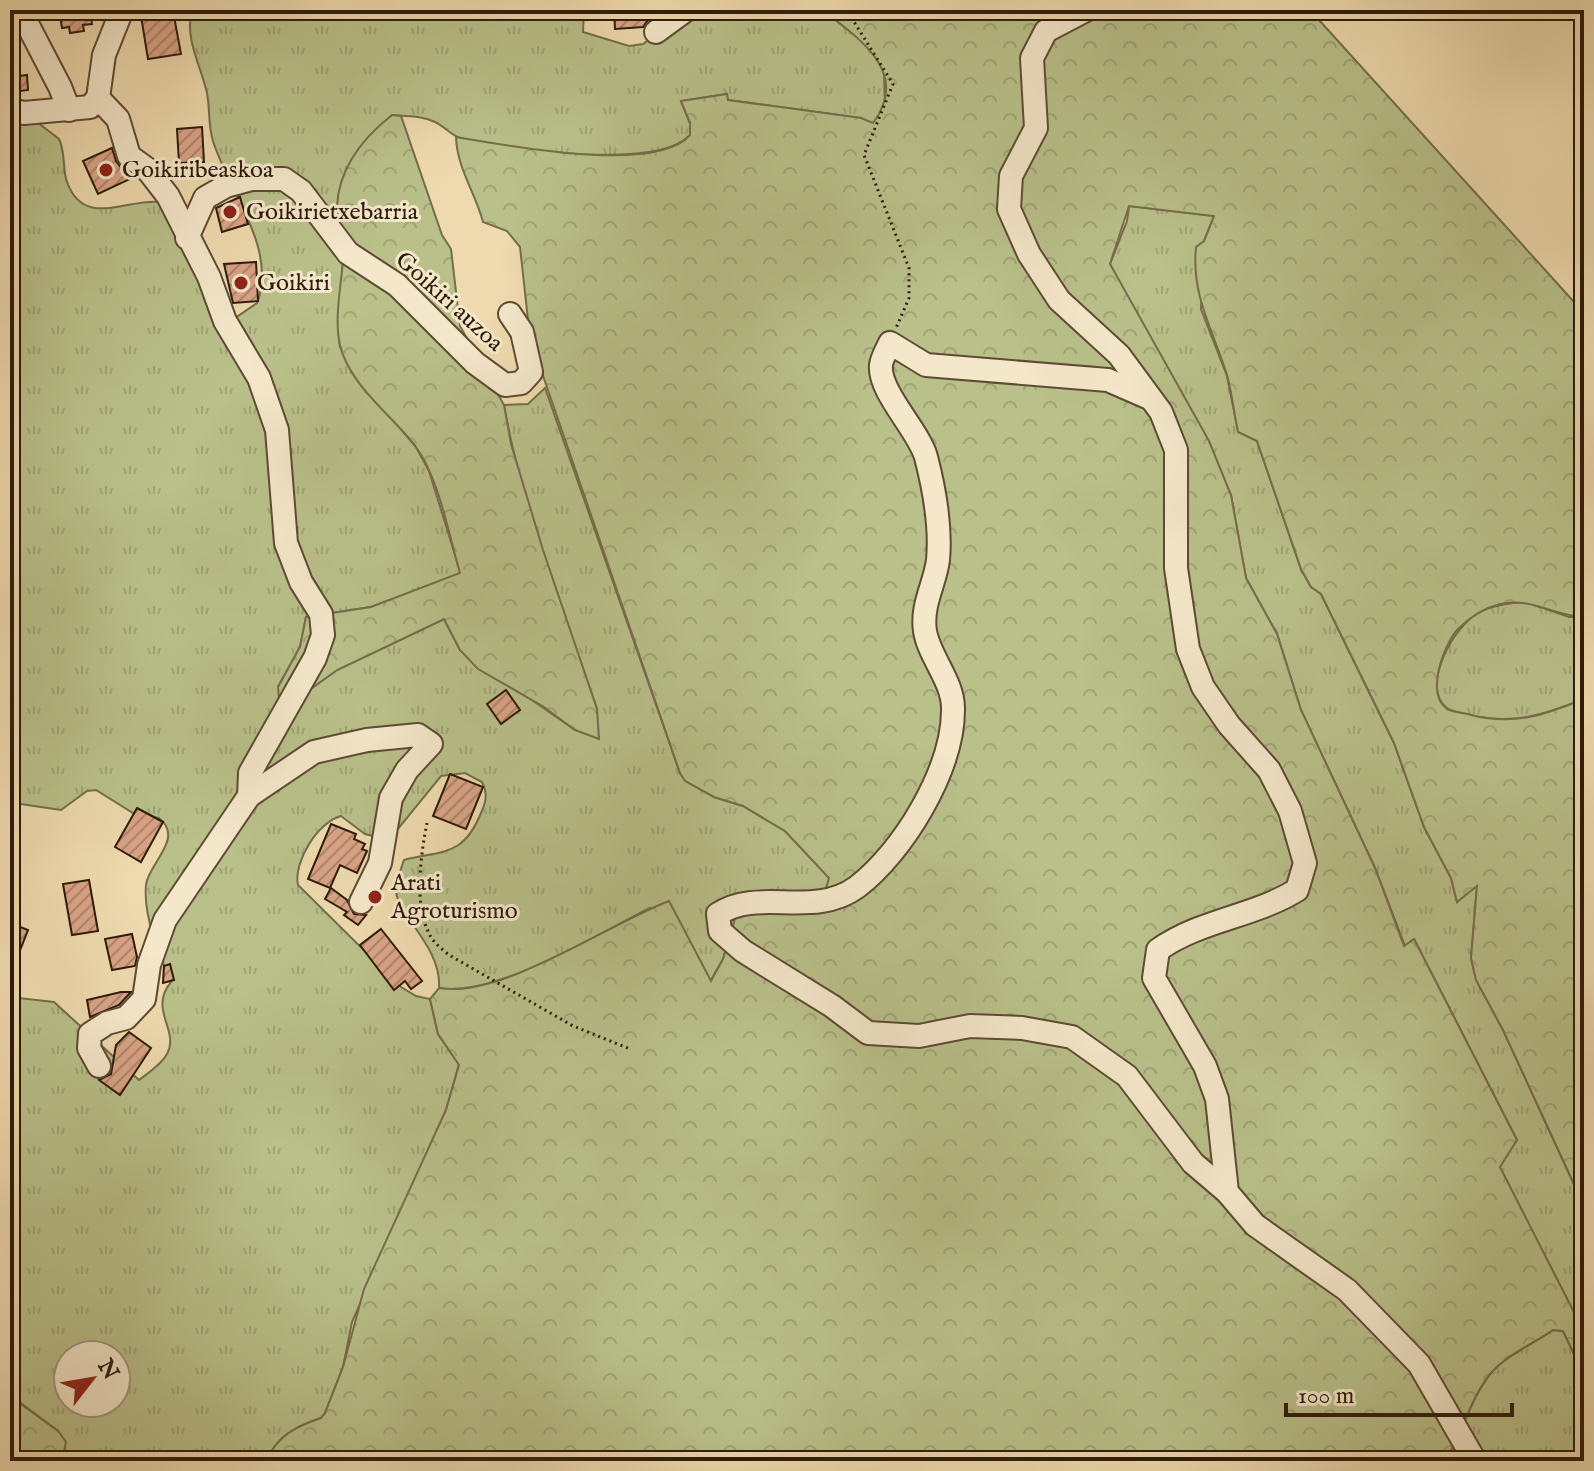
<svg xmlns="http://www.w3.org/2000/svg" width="1594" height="1471" viewBox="0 0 1594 1471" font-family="'IM FELL English',serif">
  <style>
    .grass { fill: url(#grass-tufts); stroke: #746e4a; stroke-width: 2; fill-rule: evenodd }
    .forest { fill: url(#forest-crowns); stroke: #746e4a; stroke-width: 2 }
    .building { fill: url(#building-hatch); stroke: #2e1b0b; stroke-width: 2 }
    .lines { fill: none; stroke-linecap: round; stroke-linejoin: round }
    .minor-casing { stroke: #5e4b34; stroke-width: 26 }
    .path { stroke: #2e1b0b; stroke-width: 3; stroke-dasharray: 2 4; stroke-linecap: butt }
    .minor { stroke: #f4e7ca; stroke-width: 22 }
    .poi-dot { fill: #8f2418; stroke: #f4e7ca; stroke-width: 3 }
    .labels { text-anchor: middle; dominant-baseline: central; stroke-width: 6; stroke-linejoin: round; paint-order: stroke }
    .poi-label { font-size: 24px; fill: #2e1b0b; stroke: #f4e7ca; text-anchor: start }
    .street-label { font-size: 24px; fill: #2e1b0b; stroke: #f4e7ca }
  </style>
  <defs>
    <pattern id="grass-tufts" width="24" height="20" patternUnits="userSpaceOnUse" patternTransform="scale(2)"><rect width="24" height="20" fill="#b9c08a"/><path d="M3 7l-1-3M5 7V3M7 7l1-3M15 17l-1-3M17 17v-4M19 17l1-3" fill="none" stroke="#9fa476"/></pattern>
    <pattern id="forest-crowns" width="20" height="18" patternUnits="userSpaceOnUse" patternTransform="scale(2)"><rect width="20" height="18" fill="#b9c08a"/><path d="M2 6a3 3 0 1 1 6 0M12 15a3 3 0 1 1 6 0" fill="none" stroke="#9fa476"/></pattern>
    <pattern id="building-hatch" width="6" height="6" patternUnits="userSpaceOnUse" patternTransform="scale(2)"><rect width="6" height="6" fill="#d9a486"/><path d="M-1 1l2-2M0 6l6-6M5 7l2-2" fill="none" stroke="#b0856c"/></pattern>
  </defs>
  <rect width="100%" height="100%" fill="#eedaae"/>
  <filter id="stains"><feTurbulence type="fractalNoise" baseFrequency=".0025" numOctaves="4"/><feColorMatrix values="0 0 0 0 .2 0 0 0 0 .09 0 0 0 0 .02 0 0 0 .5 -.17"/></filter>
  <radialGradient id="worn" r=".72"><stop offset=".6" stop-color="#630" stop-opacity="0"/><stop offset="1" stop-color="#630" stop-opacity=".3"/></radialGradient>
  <g class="grass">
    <path d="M192 10H584L583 32 629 46 643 44 688 10H823L873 50 884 71 885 108 873 124 861 118 728 100 726 94 681 101 690 123V135C658 171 506 149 460 138 451 135 444 126 435 122 421 115 407 117 392 115L337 207 344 249 338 327 340 347 355 374 416 447 429 471 461 574 371 607 306 617 300 647 278 687 291 703 337 670 444 619 460 650 575 730 597 709C563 609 522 509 504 405L528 404 545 388 680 773 714 797 743 806 785 831 830 878 826 889 737 912 723 959 710 982 691 949 650 908C598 934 495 998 439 988 442 947 397 915 396 891 396 881 401 869 404 860 443 850 463 857 481 813 486 802 488 793 482 782L465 773 441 776 389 840 365 834 341 816C318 822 293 862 298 885L401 987 416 996 430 999 438 1034 459 1064 446 1110 352 1322 343 1367 325 1413 321 1418C295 1427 279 1435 266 1461H62L66 1452 58 1431 14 1398 10 1391V997L54 1002 139 1080C148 1073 161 1065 167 1054 180 1030 148 1010 171 982 159 954 143 916 146 885 148 864 185 838 159 818L133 813 96 790 87 791 61 810 14 803 10 799V354L14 344 10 323V108L37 122 59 139C66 153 62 168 67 182 84 229 127 198 161 202L232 320 257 303C278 249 228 190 213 141 208 125 210 109 207 93 201 66 184 38 192 10ZM68 1355H116V1403H68Z"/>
    <path d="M1129 206 1214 216 1204 241 1201 309 1227 376 1238 431 1257 441 1301 569 1311 587 1321 594 1394 743 1424 827 1451 878 1457 902 1477 885 1471 958 1476 980 1503 1030 1584 1206V1332L1499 1167 1517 1140 1414 939 1405 946 1375 868 1301 710 1277 634 1246 578 1231 495 1110 264 1127 221Z"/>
    <path d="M1526 602 1569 617H1584V699C1544 715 1514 725 1470 715 1464 713 1452 712 1447 708 1419 687 1455 625 1478 613 1493 605 1509 603 1526 602Z"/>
    <path d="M1553 1330 1563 1331 1584 1375V1461H1445C1463 1433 1469 1400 1491 1373 1505 1356 1535 1343 1553 1330Z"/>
  </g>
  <g class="forest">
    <path d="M823 10H1310L1584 313V617C1554 616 1532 597 1500 604 1484 608 1469 618 1458 629 1444 644 1425 693 1447 709 1453 712 1464 713 1471 715 1514 726 1544 715 1584 699V1206L1503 1030 1476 980 1471 958 1477 886 1457 902 1451 878 1424 827 1394 743 1321 594 1311 587 1301 569 1257 441 1238 432C1234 413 1232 393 1227 375 1213 330 1191 295 1196 247L1204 241 1214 216 1129 206 1110 264 1209 441 1231 495 1246 578 1277 634 1301 710 1375 868 1404 946 1414 939 1517 1140 1500 1167 1584 1332V1375L1563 1331 1553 1330C1534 1343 1505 1356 1491 1373 1469 1400 1463 1433 1445 1461H266C278 1435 295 1427 321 1418L325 1413 343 1367 364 1289 446 1110 459 1065 438 1034 430 999 439 988C502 999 608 924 669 901L711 981 723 959 737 912 826 889 829 878 785 831 743 806 714 797 685 781 680 773 530 338 520 247 507 231 483 222C475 192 457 168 456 137 505 145 655 175 690 135V123L681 101 727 94 728 100 861 118 873 123C911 72 859 39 823 10Z"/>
    <path d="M392 115 401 116 442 235 451 249 460 326 504 405 511 444 543 550 597 709 599 739 575 730 544 707 478 669 460 650 444 619 337 670 291 703 279 698 278 687 300 647 306 617 371 607 460 573C449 536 439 478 416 447 393 416 349 385 340 345 334 319 341 287 343 260 344 241 337 223 337 206 339 167 364 137 392 115Z"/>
    <path d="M10 1391 14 1399 58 1431 66 1442 62 1461H10Z"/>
  </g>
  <g class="building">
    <path d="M59 10H90L92 24 83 25 84 31 70 33 69 27 62 28Z"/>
    <path d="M614 10H647L648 20 643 27 615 29Z"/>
    <path d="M173 11 181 54 148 59 141 16Z"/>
    <path d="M27 75 28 90 13 92 12 77Z"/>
    <path d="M202 127 204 162 179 163 177 129Z"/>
    <path d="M112 148 116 161 130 179 98 194 83 161Z"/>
    <path d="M240 197 248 224 222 232 216 208Z"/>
    <path d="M256 262 258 301 233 303 224 264Z"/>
    <path d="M506 690 520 710 501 724 487 704Z"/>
    <path d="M450 774 483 787 466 829 433 816Z"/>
    <path d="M137 808 163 822 141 862 115 847Z"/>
    <path d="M331 824 356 834 354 839 365 844 362 849 367 851 357 873 340 865 330 888 308 879Z"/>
    <path d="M89 880 98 931 72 935 63 884Z"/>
    <path d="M331 888 347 900 354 914 366 915 358 925 344 915 347 912 325 899Z"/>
    <path d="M10 923 28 930 11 973H10Z"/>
    <path d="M381 929 422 981 411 989 405 981 394 990 360 945Z"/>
    <path d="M132 934 137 957 135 966 112 970 105 939Z"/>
    <path d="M170 964 174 980 163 983 164 966Z"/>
    <path d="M121 992H131L119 1005 90 1017 87 1000Z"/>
    <path d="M129 1032 151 1048 120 1095 99 1080 111 1074 116 1045Z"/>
  </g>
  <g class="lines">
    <defs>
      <g id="minor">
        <path d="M20 10 60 87 69 110"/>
        <path d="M1086 10 1046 31 1032 58 1036 128 1011 176 1009 209 1029 254 1059 300 1119 355 1161 412 1176 450V568L1188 649 1203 687 1229 725 1269 770 1290 811 1305 863 1297 890C1253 917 1200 920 1158 950L1154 978 1205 1066 1217 1099 1227 1192 1255 1225 1347 1290 1419 1364 1475 1461"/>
        <path d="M656 32 686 10"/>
        <path d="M10 110 24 113 90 107 98 98"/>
        <path d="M187 238 205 198 226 186 252 179H284L301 191 348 253 397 285 475 363 505 385 521 383 531 372 522 332 510 314"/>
        <path d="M1147 397 1108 380 926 365 890 343C887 349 882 358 881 365 878 391 919 431 926 457 934 488 941 528 938 560 935 584 921 605 925 631 929 657 954 682 953 710 953 770 903 852 857 887 813 919 759 887 718 914L720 931 743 951 832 1006 868 1033 919 1036 970 1026 1022 1028 1072 1037 1127 1076 1193 1163 1227 1192"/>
        <path d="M249 796 314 752 367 740 418 735 431 744 407 770 391 798 380 863 361 902"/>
        <path d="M99 1066 89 1048 90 1034 107 1023 126 1018 144 999 149 965 165 920 249 796 250 773 315 658 323 635 321 614 301 582 286 543 277 430 259 378 225 321 209 277 168 196 147 169 129 156 118 119 98 98 104 55 122 10"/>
      </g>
    </defs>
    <use href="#minor" class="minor-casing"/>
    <g class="path">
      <path d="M842 10 851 17 893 84 864 155 909 268V298L896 328"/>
      <path d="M427 823C421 853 414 903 428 931 432 942 441 948 449 955L573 1026 630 1049"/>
    </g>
    <use href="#minor" class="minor"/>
  </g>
  <g class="poi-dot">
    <circle cx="106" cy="170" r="8"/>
    <circle cx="230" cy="212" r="8"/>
    <circle cx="241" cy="283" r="8"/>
    <circle cx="375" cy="897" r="8"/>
  </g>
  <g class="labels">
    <g class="poi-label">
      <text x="122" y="170">Goikiribeaskoa</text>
      <text x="246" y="212">Goikirietxebarria</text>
      <text x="257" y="283">Goikiri</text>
      <text x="391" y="883">Arati<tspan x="391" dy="28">Agroturismo</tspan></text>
    </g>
    <g class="street-label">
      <text transform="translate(449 302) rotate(42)">Goikiri auzoa</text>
    </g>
  </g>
  <rect width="1594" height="1471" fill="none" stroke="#eedaae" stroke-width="40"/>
  <rect x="12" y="12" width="1570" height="1447" fill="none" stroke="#2e1b0b" stroke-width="4"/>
  <rect x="20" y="20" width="1554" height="1431" fill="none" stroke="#2e1b0b" stroke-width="2"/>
  <g transform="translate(92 1379) rotate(59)"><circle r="38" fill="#f4e7ca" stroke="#a5957e" stroke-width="2"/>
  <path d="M0-6L14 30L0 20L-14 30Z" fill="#8f2418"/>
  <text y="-12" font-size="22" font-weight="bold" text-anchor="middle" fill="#2e1b0b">N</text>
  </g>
  <path d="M1286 1403v12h226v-12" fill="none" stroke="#2e1b0b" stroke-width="4"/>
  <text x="1298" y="1403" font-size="24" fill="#2e1b0b" stroke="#f4e7ca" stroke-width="6" paint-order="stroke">100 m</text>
  <rect width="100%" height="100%" filter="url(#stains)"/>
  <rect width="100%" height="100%" fill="url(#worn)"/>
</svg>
